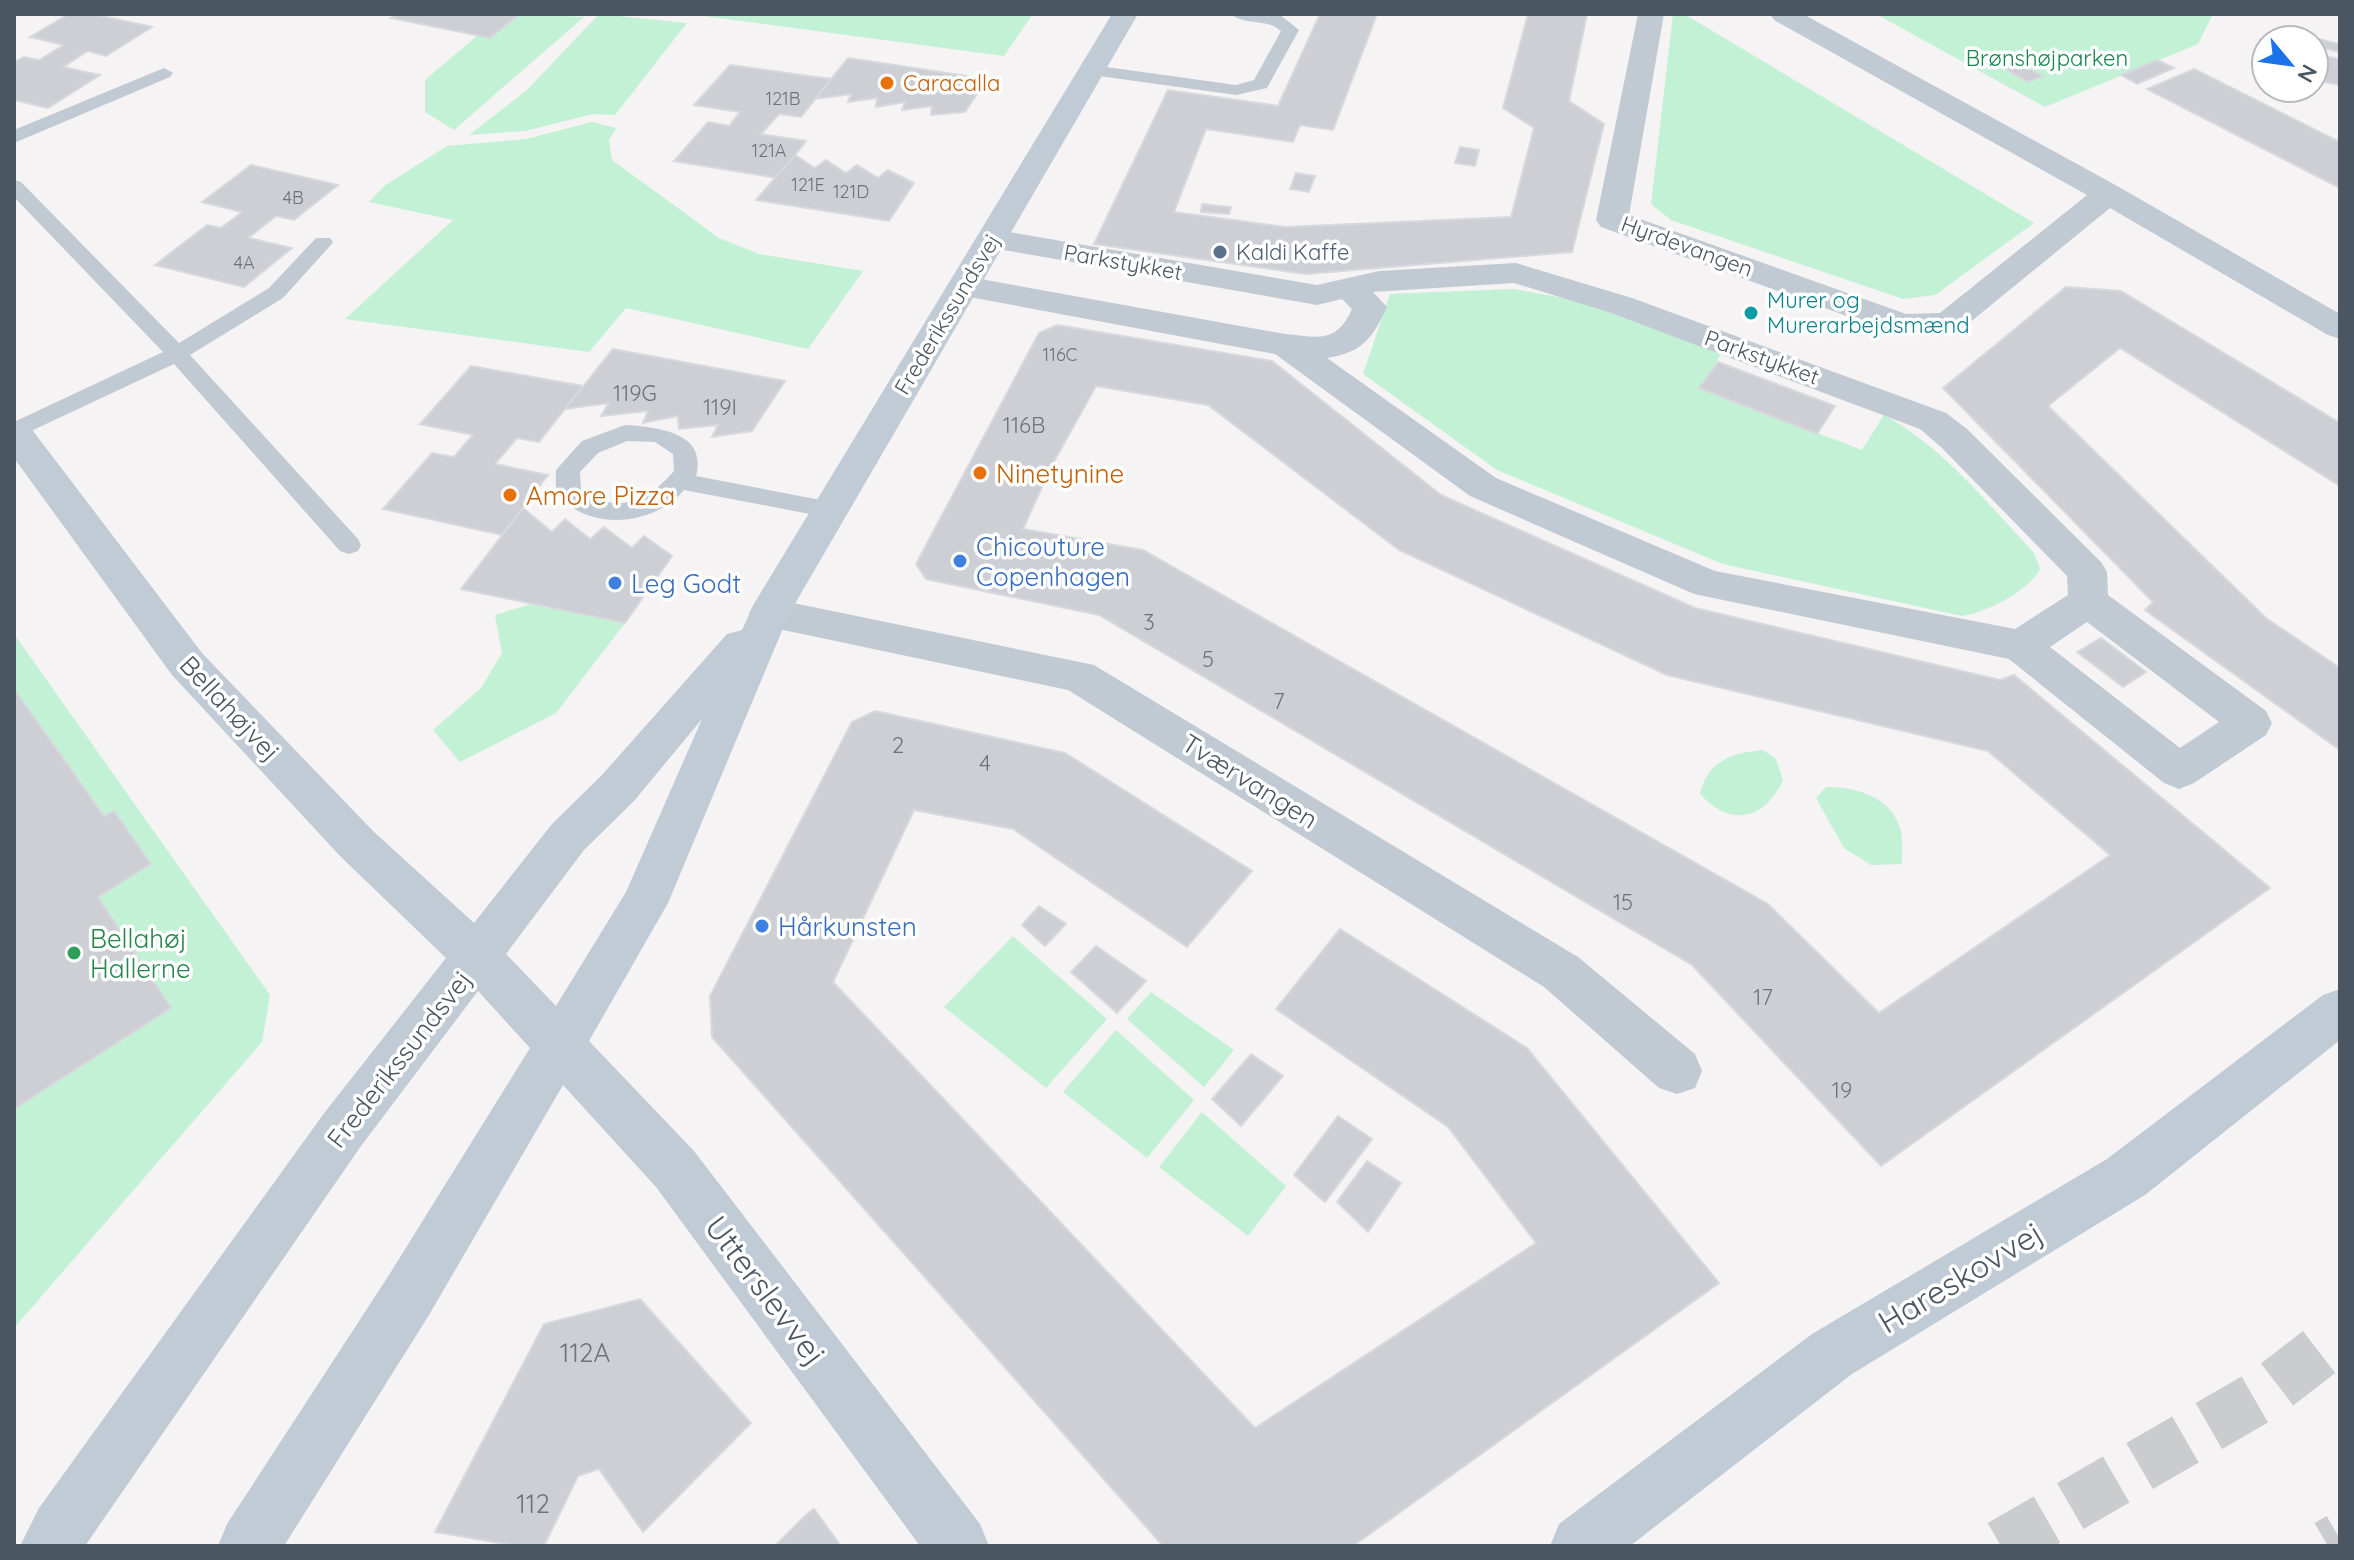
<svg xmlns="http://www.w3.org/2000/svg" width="2354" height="1560" viewBox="0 0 2354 1560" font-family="Quicksand,sans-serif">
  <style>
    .green { fill: #c3f1d5 }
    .building { fill: #cdcfd5; stroke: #d7d9de; stroke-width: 2; fill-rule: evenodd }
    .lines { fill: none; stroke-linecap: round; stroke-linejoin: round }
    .primary-tunnel { stroke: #caccce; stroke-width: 53; stroke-dasharray: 53 27; stroke-linecap: butt }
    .lane { fill: #c1cad2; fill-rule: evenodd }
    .street { fill: #c1cad2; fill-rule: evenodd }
    .secondary { fill: #c1cbd6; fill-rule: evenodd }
    .food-dot { fill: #e8710a; stroke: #fff; stroke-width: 3 }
    .service-dot { fill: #5c6f8a; stroke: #fff; stroke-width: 3 }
    .culture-dot { fill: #0f9aa8; stroke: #fff; stroke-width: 3 }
    .shop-dot { fill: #3f7fe0; stroke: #fff; stroke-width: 3 }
    .leisure-dot { fill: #2e9e5b; stroke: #fff; stroke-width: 3 }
    .labels { text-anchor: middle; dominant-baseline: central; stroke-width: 7; stroke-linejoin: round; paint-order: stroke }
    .far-number-label { font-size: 18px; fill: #6b747e }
    .far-park-label { font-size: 22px; fill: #17864f; stroke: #fff }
    .far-food-label { font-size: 22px; fill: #c56008; stroke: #fff; text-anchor: start }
    .far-street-label { font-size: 22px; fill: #4a5661; stroke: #fff }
    .far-service-label { font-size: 22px; fill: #4e5e75; stroke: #fff; text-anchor: start }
    .far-culture-label { font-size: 22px; fill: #0d838f; stroke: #fff; text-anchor: start }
    .number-label { font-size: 22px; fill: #6b747e }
    .food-label { font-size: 26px; fill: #c56008; stroke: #fff; text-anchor: start }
    .shop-label { font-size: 26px; fill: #366cbe; stroke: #fff; text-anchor: start }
    .street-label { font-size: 26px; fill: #4a5661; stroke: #fff }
    .leisure-label { font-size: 26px; fill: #27864d; stroke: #fff; text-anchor: start }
    .near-number-label { font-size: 26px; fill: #6b747e }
    .near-street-label { font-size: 32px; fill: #4a5661; stroke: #fff }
  </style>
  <rect width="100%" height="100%" fill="#f5f3f3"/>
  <g class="green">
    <path d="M520 14 584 17 454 130 425 112V80L478 35 490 38Z"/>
    <path d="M599 14 687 23 615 115 593 114 525 131 469 135 527 90Z"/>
    <path d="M689 14H1033L1004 56Z"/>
    <path d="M1673 14H1684L2034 223 1935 295 1903 299 1671 220 1651 204Z"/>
    <path d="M1876 14H2213L2198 44 2045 107Z"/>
    <path d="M592 122 616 128 609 140 612 160 719 238 759 254 863 271 808 349 626 308 589 352 345 319 453 220 369 202 384 186 447 146 526 139Z"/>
    <path d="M1513 289 1575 300 1721 354 1700 388 1862 450 1884 415C1945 449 1987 503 2034 553L2040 569C2030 590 1986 613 1962 616L1723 564 1497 470 1363 374 1390 294Z"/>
    <path d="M531 604 625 623 556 713 460 762 433 730 481 688 502 653 495 615Z"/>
    <path d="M14 634 270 995 262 1042 14 1328Z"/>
    <path d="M1763 750 1776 759 1783 780C1764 821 1730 827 1700 794 1707 761 1732 753 1763 750Z"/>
    <path d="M1826 787C1857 787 1893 797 1901 832 1903 842 1902 854 1902 864L1871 865 1844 848 1816 798Z"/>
    <path d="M1013 936 1107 1019 1046 1088 944 1007Z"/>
    <path d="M1151 992 1234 1050 1204 1087 1127 1019Z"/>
    <path d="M1116 1030 1194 1100 1147 1158 1063 1092Z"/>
    <path d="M1202 1112 1286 1186 1248 1236 1159 1167Z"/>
  </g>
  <g class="building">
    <path d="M69 14H93L152 27 106 56 88 51 63 67 100 75 48 108 14 100V62L24 57 39 60 64 45 30 37Z"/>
    <path d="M397 14H520L490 38 391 18Z"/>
    <path d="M1320 14H1377L1333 130 1300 125 1293 142 1206 129 1174 212 1285 227 1511 217 1534 128 1503 108 1528 14H1587L1569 101 1604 124 1572 252 1306 274 1094 244 1168 90 1278 106Z"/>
    <path d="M2318 39 2340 44V52L2318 47Z"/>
    <path d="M2314 54 2340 59V85L2314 80Z"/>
    <path d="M848 58 987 79 965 112 931 115 932 106 902 110 905 102 876 107 877 98 848 102 851 94 815 99Z"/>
    <path d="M2157 60 2174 68 2137 84 2121 75Z"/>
    <path d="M2020 64 2043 76 2028 82 2005 69Z"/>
    <path d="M730 65 831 79 801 117 779 114 761 134 806 141 777 178 674 161 708 122 729 126 740 112 694 105Z"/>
    <path d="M2194 69 2340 142V188L2147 89Z"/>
    <path d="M1460 147 1479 150 1475 166 1455 163Z"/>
    <path d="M795 155 815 168 826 160 846 173 857 165 878 178 888 170 914 183 889 221 756 200Z"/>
    <path d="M251 165 338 185 294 220 276 216 248 238 292 248 244 287 155 265 207 225 221 228 242 212 202 202Z"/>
    <path d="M1296 173 1315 176 1309 192 1290 189Z"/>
    <path d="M1202 204 1231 207 1229 214 1201 212Z"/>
    <path d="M2066 287 2121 291 2340 423V486L2120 348 2048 406 2266 618 2340 668V750L2145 610 2153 602 1943 388Z"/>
    <path d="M1057 325 1272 361 1441 495 1695 608 2000 680 2014 675 2270 888 1881 1166 1692 965 1099 615 926 579 916 564 1039 333ZM1096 386 1208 405 1399 550 1667 675 1988 751 2110 855 1879 1013 1768 904 1143 550 1023 529 1052 465Z"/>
    <path d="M613 349 785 381 752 431 712 437 718 425 679 429 678 416 643 423 648 411 601 416 609 403 565 409Z"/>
    <path d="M1718 362 1835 406 1817 434 1699 388Z"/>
    <path d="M471 366 583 386 539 442 517 438 495 464 548 475 502 535 383 509 432 453 454 457 473 435 420 424Z"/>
    <path d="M523 508 552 532 565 519 590 539 604 527 632 548 644 536 672 556 625 623 461 589Z"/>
    <path d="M2101 638 2146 672 2123 687 2077 652Z"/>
    <path d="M14 689 104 816 114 811 151 864 98 897 171 1008 14 1109Z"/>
    <path d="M875 711 1065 753 1252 871 1187 947 1013 829 914 810 833 982 1255 1428 1536 1243 1448 1127 1276 1009 1340 929 1527 1048 1719 1283 1353 1546H1163L712 1037 710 996 852 722Z"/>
    <path d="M1039 906 1066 924 1045 946 1022 925Z"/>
    <path d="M1096 946 1146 981 1117 1013 1071 972Z"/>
    <path d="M1251 1054 1283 1076 1241 1126 1212 1099Z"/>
    <path d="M1338 1116 1372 1139 1325 1202 1294 1175Z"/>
    <path d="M1367 1161 1401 1183 1368 1232 1337 1202Z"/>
    <path d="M640 1299 751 1423 643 1532 599 1469 578 1476 544 1546H518L435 1532 544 1324Z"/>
    <path d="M814 1509 841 1546H775L807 1514Z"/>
  </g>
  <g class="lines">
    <g class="primary-tunnel">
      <path d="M2001 1546 2266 1393 2340 1336"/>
      <path d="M2328 1546 2340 1539"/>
    </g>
    <g class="lane">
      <path d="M1231 14H1279L1299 30 1267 88 1236 95 1092 75 1083 70 1092 65 1236 85 1254 80 1281 31C1267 18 1245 26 1231 14Z"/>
      <path d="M164 68 173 73 170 77 14 143V130Z"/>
      <path d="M14 180 21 182 179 343 269 288 316 238H330L333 242 330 246 283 298 190 355 358 539 361 545 358 551 349 554 340 551 174 364 14 439V422L163 352 14 197Z"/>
      <path d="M625 425C657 427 708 432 696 476L831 502 840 504 843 510 840 516 831 518 684 490C658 521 606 530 571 507 566 504 560 501 558 495 555 488 556 477 556 470L582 441ZM627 441 655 442 673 454 674 471C647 502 618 515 581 490L580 472 598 453Z"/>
    </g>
    <g class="street">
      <path d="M1638 14H1664L1629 215 1906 314 1940 313 2087 195 1774 20 1770 14H1803L2119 187 2340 314V339L2328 335 2110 208 1963 328 1931 336 1891 332 1601 227 1596 220Z"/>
      <path d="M992 229 1317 285 1379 271 1516 263 1632 298 1946 413 1967 429 2101 562 2107 572 2108 595 2266 711 2272 723 2266 735 2194 783 2179 789 2164 783 2009 659 1694 594 1470 496 1275 354 964 296 952 293 948 286 952 279 964 276 1285 334C1319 337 1336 344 1352 309L1342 299 1317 305 981 246 976 239 981 232ZM1514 283 1608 312 1920 429 1941 447 2067 576 2068 595 2015 629 1715 571 1496 478 1327 358C1363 352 1372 339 1387 307L1373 292ZM2087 622 2219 722 2180 748 2050 647Z"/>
      <path d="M769 598 1094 665 1578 957 1695 1054 1702 1071 1695 1088 1677 1094 1659 1088 1544 987 1068 690 755 624 749 613 755 602Z"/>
    </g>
    <g class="secondary">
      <path d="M1112 14H1138L789 614 668 903 589 1041 694 1151 980 1524 989 1546H920L656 1187 563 1085 429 1315 284 1546H218L227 1524 389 1275 530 1048 478 991 361 1146 85 1546H20L39 1508 325 1112 446 958 341 857 172 675 14 458V420L27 423 202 653 373 831 474 923 552 824 602 775 727 634 742 630 755 602ZM702 719 626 892 556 1006 506 954 584 850 634 801Z"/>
      <path d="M2340 989V1040L2145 1195 1852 1374 1630 1546H1550L1559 1524 1812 1334 2107 1159 2323 995Z"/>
    </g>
  </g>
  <g class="food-dot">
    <circle cx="887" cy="83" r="8"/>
    <circle cx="980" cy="473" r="8"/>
    <circle cx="510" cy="495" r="8"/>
  </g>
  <circle class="service-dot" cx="1220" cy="252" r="8"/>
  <circle class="culture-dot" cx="1751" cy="313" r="8"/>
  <g class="shop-dot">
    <circle cx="960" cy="561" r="8"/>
    <circle cx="615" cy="583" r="8"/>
    <circle cx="762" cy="926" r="8"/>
  </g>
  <circle class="leisure-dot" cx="74" cy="953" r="8"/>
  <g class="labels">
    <g class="far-number-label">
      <text x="783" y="98">121B</text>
      <text x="769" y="150">121A</text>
      <text x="808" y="184">121E</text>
      <text x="851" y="191">121D</text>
      <text x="293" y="197">4B</text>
      <text x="244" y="262">4A</text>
      <text x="1060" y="354">116C</text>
    </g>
    <g class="far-park-label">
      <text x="2047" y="58">Brønshøjparken</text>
    </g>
    <g class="far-food-label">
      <text x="903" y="83">Caracalla</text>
    </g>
    <g class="far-street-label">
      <text transform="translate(1687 246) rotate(20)">Hyrdevangen</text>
      <text transform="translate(1123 262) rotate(10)">Parkstykket</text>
      <text transform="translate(947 314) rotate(-59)">Frederikssundsvej</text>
      <text transform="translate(1762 357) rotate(20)">Parkstykket</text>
    </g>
    <g class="far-service-label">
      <text x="1236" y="252">Kaldi Kaffe</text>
    </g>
    <g class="far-culture-label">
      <text x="1767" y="300">Murer og<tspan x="1767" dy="25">Murerarbejdsmænd</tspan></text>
    </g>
    <g class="number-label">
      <text x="635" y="393">119G</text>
      <text x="720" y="407">119I</text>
      <text x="1024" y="425">116B</text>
      <text x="1149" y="622">3</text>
      <text x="1208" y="659">5</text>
      <text x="1279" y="701">7</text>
      <text x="898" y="745">2</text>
      <text x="985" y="763">4</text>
      <text x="1623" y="902">15</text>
      <text x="1763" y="997">17</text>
      <text x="1842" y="1090">19</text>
    </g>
    <g class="food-label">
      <text x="996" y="473">Ninetynine</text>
      <text x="526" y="495">Amore Pizza</text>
    </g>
    <g class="shop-label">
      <text x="976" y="546">Chicouture<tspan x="976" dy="30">Copenhagen</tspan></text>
      <text x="631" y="583">Leg Godt</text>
      <text x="778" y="926">Hårkunsten</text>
    </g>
    <g class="street-label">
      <text transform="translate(230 708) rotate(47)">Bellahøjvej</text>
      <text transform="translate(1250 781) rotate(32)">Tværvangen</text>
      <text transform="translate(399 1059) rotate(-52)">Frederikssundsvej</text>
    </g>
    <g class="leisure-label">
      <text x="90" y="938">Bellahøj<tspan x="90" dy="30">Hallerne</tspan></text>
    </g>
    <g class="near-number-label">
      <text x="585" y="1352">112A</text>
      <text x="533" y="1503">112</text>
    </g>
    <g class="near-street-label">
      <text transform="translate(1960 1277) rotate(-31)">Hareskovvej</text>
      <text transform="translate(766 1290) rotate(53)">Utterslevvej</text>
    </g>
  </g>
  <rect width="2354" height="1560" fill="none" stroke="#4a5661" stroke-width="32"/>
  <g transform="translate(2290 64) rotate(119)"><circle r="38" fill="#ffffff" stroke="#b7bbc0" stroke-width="2"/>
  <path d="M0-6L14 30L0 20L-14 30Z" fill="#1a73e8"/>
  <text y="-12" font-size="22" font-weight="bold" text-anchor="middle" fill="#4a5661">N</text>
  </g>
</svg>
